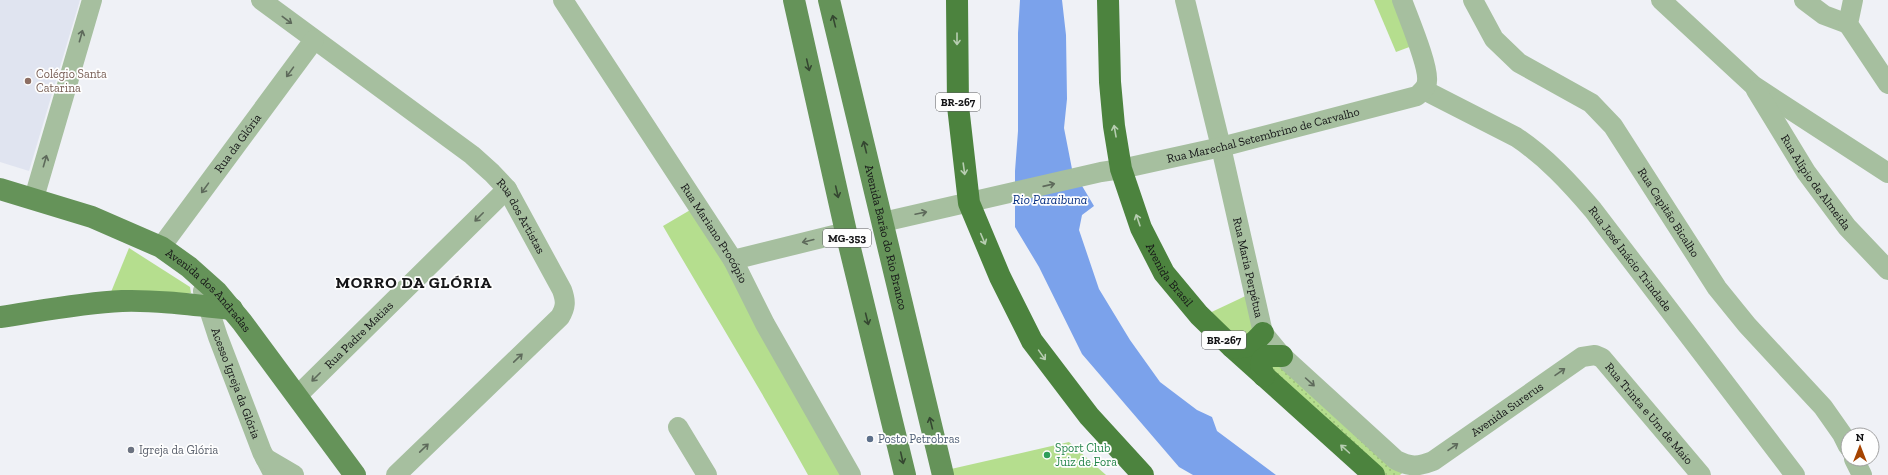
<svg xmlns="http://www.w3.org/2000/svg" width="1888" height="475" viewBox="0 0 1888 475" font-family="'Zilla Slab',serif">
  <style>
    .built { fill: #e0e4f0 }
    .park { fill: #b5de8e }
    .garden { fill: url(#garden-dots) }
    .water { fill: #7ba2eb }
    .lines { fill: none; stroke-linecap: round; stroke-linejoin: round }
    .minor { stroke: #a6bf9f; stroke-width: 20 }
    .major { stroke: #659359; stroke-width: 22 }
    .highway { stroke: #4c833e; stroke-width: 22 }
    .oneway { stroke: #5e6a5b }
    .oneway2 { stroke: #354731 }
    .oneway3 { stroke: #b7cdb1 }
    .education-dot { fill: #8d6e63; stroke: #fefefe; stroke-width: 1.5 }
    .service-dot { fill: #5c6f8a; stroke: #fefefe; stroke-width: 1.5 }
    .worship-dot { fill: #6b7280; stroke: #fefefe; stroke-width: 1.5 }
    .leisure-dot { fill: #2e9e5b; stroke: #fefefe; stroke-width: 1.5 }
    .labels { text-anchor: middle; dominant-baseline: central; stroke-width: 3.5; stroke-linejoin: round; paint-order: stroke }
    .shield { fill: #fefefe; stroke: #5b5b5c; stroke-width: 1 }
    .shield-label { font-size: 11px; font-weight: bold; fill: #151517 }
    .education-label { font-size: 12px; fill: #785e54; stroke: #fefefe; text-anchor: start }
    .street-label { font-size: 12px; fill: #151517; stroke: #fefefe }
    .service-label { font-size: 12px; fill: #4e5e75; stroke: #fefefe; text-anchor: start }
    .leisure-label { font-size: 12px; fill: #27864d; stroke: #fefefe; text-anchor: start }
    .worship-label { font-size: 12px; fill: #5b616d; stroke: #fefefe; text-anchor: start }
    .water-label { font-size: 13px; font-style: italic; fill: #062f82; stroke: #fefefe }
    .district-label { font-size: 16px; font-weight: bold; letter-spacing: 1px; fill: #151517; stroke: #fefefe }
  </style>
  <defs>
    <pattern id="garden-dots" width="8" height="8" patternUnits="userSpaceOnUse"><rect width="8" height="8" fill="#b5de8e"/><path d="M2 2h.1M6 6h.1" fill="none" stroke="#9bbe7a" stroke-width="1.8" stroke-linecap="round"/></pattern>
  </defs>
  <rect width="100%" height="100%" fill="#eff1f6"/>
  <path class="built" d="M0 0H80L29 171 0 162Z"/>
  <g class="park">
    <path d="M1374 0H1395L1412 46 1396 52Z"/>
    <path d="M697 206 851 475H808C762 391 711 309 663 226Z"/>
    <path d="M129 248 190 287 191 293 109 297Z"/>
    <path d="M1254 292 1251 346 1201 317Z"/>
    <path d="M1069 442 1106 475H952L951 469Z"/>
  </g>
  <path class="garden" d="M1267 356 1403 472 1400 475H1374L1262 360Z"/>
  <path class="water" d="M1020 0H1062L1066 35 1067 99 1064 128 1072 169 1094 206 1082 215 1079 230 1099 289 1130 340 1160 382 1197 410 1212 417 1217 431 1276 475H1193L1179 467 1082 354 1039 267 1015 227V171L1018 131V33Z"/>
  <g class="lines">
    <g class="minor">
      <path id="s1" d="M261 0 472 155 492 173 507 189 562 290C566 301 566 307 560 317L396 475"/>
      <path id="s2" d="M563 0 733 260 765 324 851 475"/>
      <path id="s3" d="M1185 0 1221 147 1263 333 1282 356 1396 460C1410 467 1418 467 1433 461L1582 357 1595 355 1602 358 1701 475"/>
      <path id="s4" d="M1473 0 1494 39 1519 63 1591 103 1613 126 1717 288 1747 325 1823 407 1842 434 1848 446"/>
      <path d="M1661 0 1754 86 1888 173"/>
      <path d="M1804 0 1824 15 1848 24"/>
      <path d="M1853 0 1848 24 1888 84"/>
      <path id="s5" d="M1424 90 1516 137C1546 157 1570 183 1593 210L1795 475"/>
      <path id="s6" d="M1756 90 1806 172 1847 227 1888 270"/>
      <path d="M34 198 92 0"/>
      <path id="s7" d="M883 222 1101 172 1121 169 1221 147 1417 96C1421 92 1427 88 1427 81 1429 66 1408 17 1402 0"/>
      <path id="s8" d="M161 247 314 40"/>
      <path d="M733 260 846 232"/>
      <path id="s9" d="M203 291 218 337 262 452 274 475"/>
      <path id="s10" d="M297 396 507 189"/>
      <path d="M678 427 707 475"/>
      <path d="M265 458 294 475"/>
      <path d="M1854 459 1862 475"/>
    </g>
    <g class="major">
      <path d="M794 0 846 232 905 475"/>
      <path id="s11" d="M829 0 943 475"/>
      <path id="s12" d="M0 189 92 217 161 247 189 267 217 292 242 322 355 475"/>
      <path d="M0 317C40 311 81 303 122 301 158 300 195 305 232 309"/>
    </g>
    <g class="highway">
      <path d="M957 0 958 106 969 203 1000 277 1032 341 1089 416 1143 475"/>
      <path id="s13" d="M1108 0 1110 82 1114 126 1121 169 1141 228 1164 273 1199 315 1232 347 1374 475"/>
      <path d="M1232 347C1249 348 1251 346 1263 333"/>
      <path d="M1264 376 1261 367 1262 360 1267 356H1282"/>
    </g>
  </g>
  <defs><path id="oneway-shaft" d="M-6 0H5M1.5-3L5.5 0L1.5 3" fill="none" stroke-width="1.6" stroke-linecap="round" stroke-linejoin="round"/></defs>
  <g class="oneway">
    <use href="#oneway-shaft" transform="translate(287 20) rotate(37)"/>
    <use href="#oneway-shaft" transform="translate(81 36) rotate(-74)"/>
    <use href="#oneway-shaft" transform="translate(290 72) rotate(126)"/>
    <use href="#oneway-shaft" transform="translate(45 161) rotate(-74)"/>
    <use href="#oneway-shaft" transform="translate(1049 185) rotate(-13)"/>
    <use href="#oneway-shaft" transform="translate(205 188) rotate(126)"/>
    <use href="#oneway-shaft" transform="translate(921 213) rotate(-12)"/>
    <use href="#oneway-shaft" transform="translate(479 217) rotate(135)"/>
    <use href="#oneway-shaft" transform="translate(808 241) rotate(166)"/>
    <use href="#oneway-shaft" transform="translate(518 358) rotate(-44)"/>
    <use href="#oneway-shaft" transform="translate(1560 372) rotate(-35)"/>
    <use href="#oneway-shaft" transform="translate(316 377) rotate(135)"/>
    <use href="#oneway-shaft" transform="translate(1310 382) rotate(42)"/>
    <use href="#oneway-shaft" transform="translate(1453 447) rotate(-35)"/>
    <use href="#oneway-shaft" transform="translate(424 448) rotate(-44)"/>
  </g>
  <g class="oneway2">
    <use href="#oneway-shaft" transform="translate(834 21) rotate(-104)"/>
    <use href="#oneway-shaft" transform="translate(808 65) rotate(77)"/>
    <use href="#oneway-shaft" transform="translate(865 147) rotate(-104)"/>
    <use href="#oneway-shaft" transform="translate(837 192) rotate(77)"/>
    <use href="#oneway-shaft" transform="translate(867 319) rotate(76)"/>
    <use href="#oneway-shaft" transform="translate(931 423) rotate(-104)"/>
    <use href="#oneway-shaft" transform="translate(902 458) rotate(77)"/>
  </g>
  <g class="oneway3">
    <use href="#oneway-shaft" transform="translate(957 39) rotate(90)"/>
    <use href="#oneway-shaft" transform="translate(1115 131) rotate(-100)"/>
    <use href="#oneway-shaft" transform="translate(964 169) rotate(82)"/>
    <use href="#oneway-shaft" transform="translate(1138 220) rotate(-109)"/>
    <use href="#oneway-shaft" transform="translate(983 239) rotate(67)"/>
    <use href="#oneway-shaft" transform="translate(1042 355) rotate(55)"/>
    <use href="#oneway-shaft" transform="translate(1345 449) rotate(-138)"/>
  </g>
  <circle class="education-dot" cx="28" cy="81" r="4"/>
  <circle class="service-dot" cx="870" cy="439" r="4"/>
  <circle class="worship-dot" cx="131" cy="450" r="4"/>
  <circle class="leisure-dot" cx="1047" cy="455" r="4"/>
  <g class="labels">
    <g class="shield">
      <rect x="936" y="93" width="44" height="18" rx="3"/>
      <rect x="823" y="229" width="48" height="18" rx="3"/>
      <rect x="1202" y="331" width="44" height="18" rx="3"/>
    </g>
    <g class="shield-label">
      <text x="958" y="102">BR-267</text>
      <text x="847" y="238">MG-353</text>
      <text x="1224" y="340">BR-267</text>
    </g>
    <g class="education-label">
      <text x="36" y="74">Colégio Santa<tspan x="36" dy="14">Catarina</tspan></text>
    </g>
    <g class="street-label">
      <text stroke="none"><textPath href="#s7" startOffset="390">Rua Marechal Setembrino de Carvalho</textPath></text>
      <text stroke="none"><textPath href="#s8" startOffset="129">Rua da Glória</textPath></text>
      <text stroke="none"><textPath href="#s6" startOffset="110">Rua Alípio de Almeida</textPath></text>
      <text stroke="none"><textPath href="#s4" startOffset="296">Rua Capitão Bicalho</textPath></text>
      <text stroke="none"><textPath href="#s1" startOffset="341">Rua dos Artistas</textPath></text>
      <text stroke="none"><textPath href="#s2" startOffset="278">Rua Mariano Procópio</textPath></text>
      <text stroke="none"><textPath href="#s11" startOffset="244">Avenida Barão do Rio Branco</textPath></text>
      <text stroke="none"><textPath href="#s5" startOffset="271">Rua José Inácio Trindade</textPath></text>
      <text stroke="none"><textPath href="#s3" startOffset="275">Rua Maria Perpétua</textPath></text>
      <text stroke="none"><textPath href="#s13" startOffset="287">Avenida Brasil</textPath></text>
      <text stroke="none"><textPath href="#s12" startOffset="236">Avenida dos Andradas</textPath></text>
      <text stroke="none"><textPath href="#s10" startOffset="87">Rua Padre Matias</textPath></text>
      <text stroke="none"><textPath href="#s9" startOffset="98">Acesso Igreja da Glória</textPath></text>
      <text stroke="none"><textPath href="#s3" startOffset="655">Avenida Surerus</textPath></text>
      <text stroke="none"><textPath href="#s3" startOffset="840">Rua Trinta e Um de Maio</textPath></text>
    </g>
    <g class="service-label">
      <text x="878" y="439">Posto Petrobras</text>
    </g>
    <g class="leisure-label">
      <text x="1055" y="448">Sport Club<tspan x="1055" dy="14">Juiz de Fora</tspan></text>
    </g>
    <g class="worship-label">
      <text x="139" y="450">Igreja da Glória</text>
    </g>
    <g class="water-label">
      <text x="1050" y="199">Rio Paraibuna</text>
    </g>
    <g class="district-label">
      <text x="414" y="282">MORRO DA GLÓRIA</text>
    </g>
  </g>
  <g transform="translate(1860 447)"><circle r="19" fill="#fefefe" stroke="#a1a1a2"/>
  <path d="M0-3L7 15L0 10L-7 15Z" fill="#a54300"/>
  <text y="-6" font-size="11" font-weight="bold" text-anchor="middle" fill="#151517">N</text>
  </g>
</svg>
